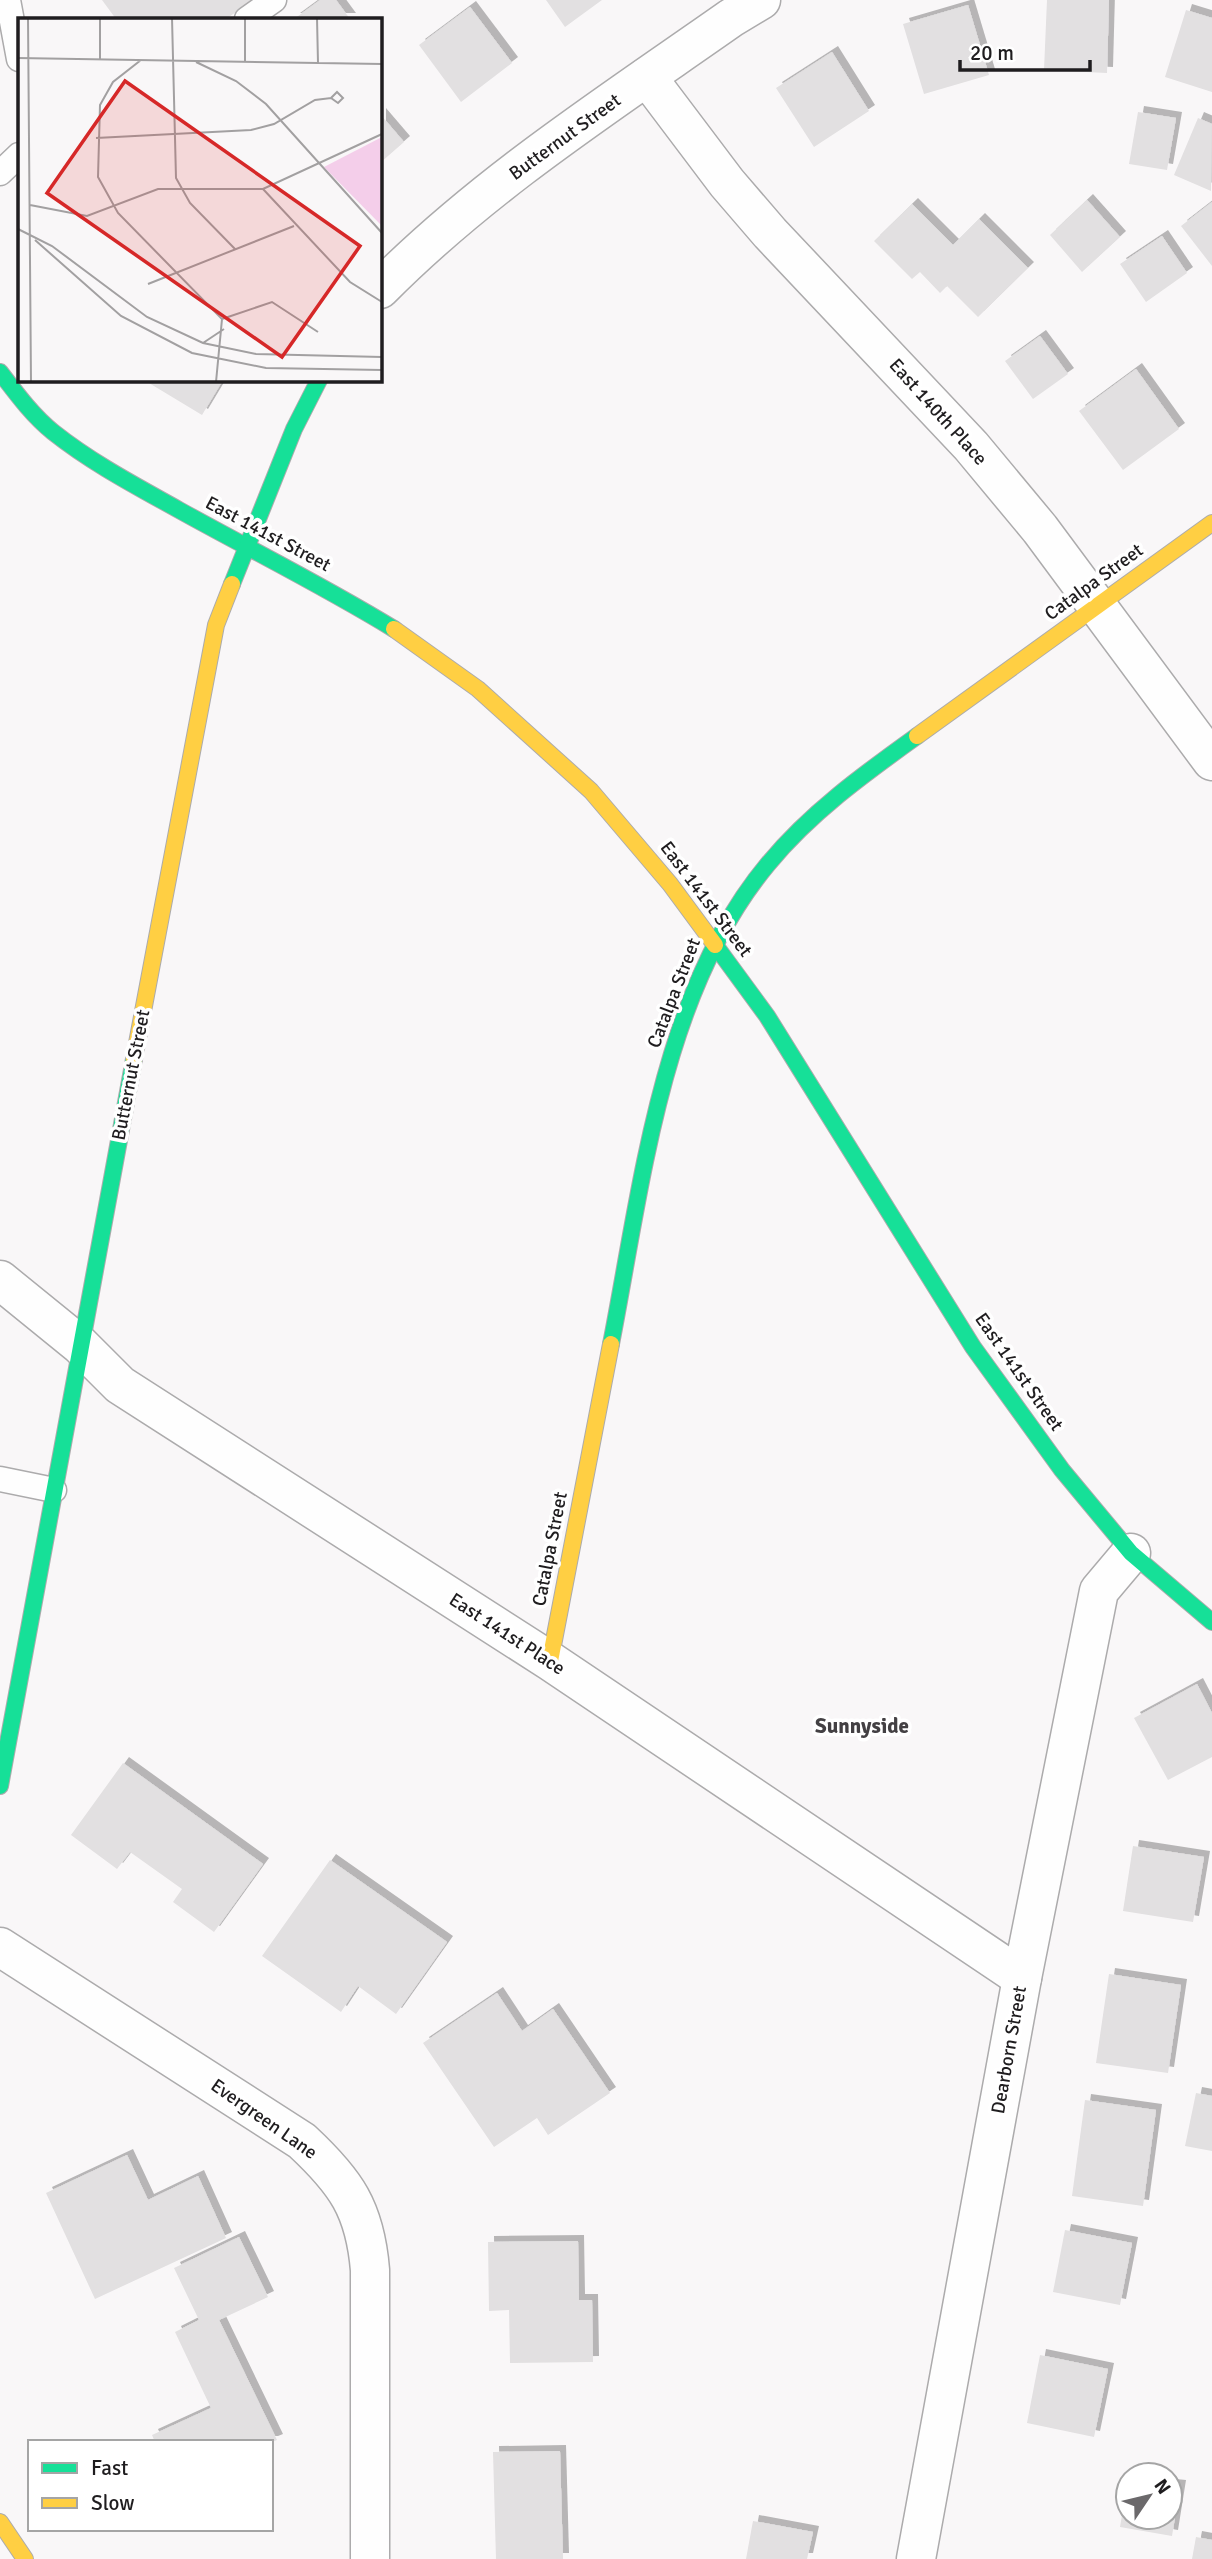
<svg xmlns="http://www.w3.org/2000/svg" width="1212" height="2559" viewBox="0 0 1212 2559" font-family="Signika,sans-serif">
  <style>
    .building { fill: #e2e0e1; filter: url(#shadow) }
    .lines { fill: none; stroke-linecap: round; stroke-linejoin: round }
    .lane-casing { stroke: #acabac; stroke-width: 27 }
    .street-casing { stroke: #acabac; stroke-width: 41 }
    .fast-casing { stroke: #acabac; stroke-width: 18 }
    .slow-casing { stroke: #acabac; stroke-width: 18 }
    .lane { stroke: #fefefe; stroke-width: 24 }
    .street { stroke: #fefefe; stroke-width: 38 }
    .fast { stroke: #16e098; stroke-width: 16 }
    .slow { stroke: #ffcf43; stroke-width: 16 }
    .labels { text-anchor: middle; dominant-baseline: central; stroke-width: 7; stroke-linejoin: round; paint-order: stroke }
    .street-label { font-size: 19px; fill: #1f1d1f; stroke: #fff }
    .neighbourhood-label { font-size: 21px; font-weight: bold; fill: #434043; stroke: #fff }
    .inset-road { fill: none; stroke: #a2a0a1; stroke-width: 2 }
    .view { fill: #d62828; fill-opacity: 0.15; stroke: #d62828; stroke-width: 3.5 }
    .inset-edge { fill: none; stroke: #1f1d1f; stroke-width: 3.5 }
  </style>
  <defs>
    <filter id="shadow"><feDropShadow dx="6" dy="-6" stdDeviation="0" flood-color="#0004"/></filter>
  </defs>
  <rect width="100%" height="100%" fill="#f9f7f8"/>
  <g class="building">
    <path d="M102 0H253L226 19H116Z"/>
    <path d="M320 0H336L350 19H294Z"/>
    <path d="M546 0H602L565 27Z"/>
    <path d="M1047 0H1109L1107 73 1044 70Z"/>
    <path d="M968 5 989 75 924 94 903 24Z"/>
    <path d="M470 7 512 63 461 102 419 45Z"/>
    <path d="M1186 10 1212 18V92L1165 77Z"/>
    <path d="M832 52 869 111 814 147 776 88Z"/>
    <path d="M1138 112 1176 118 1167 170 1129 164Z"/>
    <path d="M380 114 404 142 380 163Z"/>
    <path d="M1198 118 1212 124 1211 191 1174 175Z"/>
    <path d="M1087 200 1120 237 1082 272 1050 235Z"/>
    <path d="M1212 202V266L1181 226Z"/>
    <path d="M912 204 953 245 979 219 1028 268 978 317 947 286 940 293 920 272 912 279 874 241Z"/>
    <path d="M1162 236 1187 273 1146 302 1120 264Z"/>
    <path d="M1040 336 1068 374 1033 399 1005 361Z"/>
    <path d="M1136 369 1179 429 1123 470 1079 411Z"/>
    <path d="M144 380H223L202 415Z"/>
    <path d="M1197 1684 1212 1713V1757L1168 1780 1134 1718Z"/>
    <path d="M123 1763 263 1864 214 1932 173 1902 182 1889 130 1852 117 1869 71 1835Z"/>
    <path d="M1133 1846 1204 1857 1193 1922 1123 1911Z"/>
    <path d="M330 1860 447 1942 396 2014 358 1986 341 2012 262 1956Z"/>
    <path d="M1109 1974 1181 1985 1168 2073 1096 2063Z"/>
    <path d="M497 1993 522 2031 553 2009 610 2093 548 2135 537 2118 494 2147 423 2043Z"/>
    <path d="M1196 2093 1212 2096V2151L1185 2146Z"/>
    <path d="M1085 2100 1156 2110 1143 2206 1072 2196Z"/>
    <path d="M127 2155 148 2200 198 2176 226 2238 95 2299 46 2193Z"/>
    <path d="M1065 2230 1132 2243 1120 2305 1053 2292Z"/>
    <path d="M239 2237 268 2297 219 2320 277 2440 272 2442H155L152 2435 211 2408 175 2332 199 2320 174 2268Z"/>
    <path d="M578 2241 579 2300H592L593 2362 510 2363 509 2310 489 2311 488 2242Z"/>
    <path d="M1040 2355 1108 2369 1094 2437 1027 2423Z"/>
    <path d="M560 2451 563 2559H496L493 2452Z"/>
    <path d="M1127 2485 1128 2517H1170V2485L1180 2486 1172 2536 1120 2527Z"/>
    <path d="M753 2521 813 2532 807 2559H746Z"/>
    <path d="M1196 2537 1212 2540V2559H1192Z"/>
  </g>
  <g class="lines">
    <defs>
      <g id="lane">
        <path d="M8 0 19 59"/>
        <path d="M247 19 274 0"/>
        <path d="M0 173 19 155"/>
        <path d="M0 1479 54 1490"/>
      </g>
      <g id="street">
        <path d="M647 77 727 183 770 233 971 446 1040 529 1212 761"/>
        <path d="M380 289C484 184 610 103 731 18L761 0"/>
        <path d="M0 1280 80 1345 120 1385 550 1661 1022 1978"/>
        <path d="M0 1947 302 2141C346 2182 365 2209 370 2270V2559"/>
        <path d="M916 2559 1022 1978 1099 1591 1131 1553"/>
      </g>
      <g id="fast">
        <path d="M0 372C16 393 32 415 53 432 92 463 136 486 179 510 251 550 324 586 394 629"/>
        <path d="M232 584 294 429 319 380"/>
        <path d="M715 945 767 1016 973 1347 1062 1470 1131 1553 1212 1622"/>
        <path d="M611 1344C642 1186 661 992 768 864 810 813 864 774 917 736"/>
        <path d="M0 1786 134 1059"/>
      </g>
      <g id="slow">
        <path d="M394 629 478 689 591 791 670 884 715 945"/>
        <path d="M917 736 1212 523"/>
        <path d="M134 1059 216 625 232 584"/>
        <path d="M550 1661 611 1344"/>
        <path d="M0 2522 25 2559"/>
      </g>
    </defs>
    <use href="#lane" class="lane-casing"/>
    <use href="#street" class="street-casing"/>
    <use href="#fast" class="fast-casing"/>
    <use href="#slow" class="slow-casing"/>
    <use href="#lane" class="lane"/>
    <use href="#street" class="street"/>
    <use href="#fast" class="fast"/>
    <use href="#slow" class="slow"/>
  </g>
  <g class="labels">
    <g class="street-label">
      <text transform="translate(565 137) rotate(-36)">Butternut Street</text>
      <text transform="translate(938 412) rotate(48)">East 140th Place</text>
      <text transform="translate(268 534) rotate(28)">East 141st Street</text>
      <text transform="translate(1094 582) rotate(-36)">Catalpa Street</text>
      <text transform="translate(706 899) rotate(53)">East 141st Street</text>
      <text transform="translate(674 993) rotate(-69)">Catalpa Street</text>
      <text transform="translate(131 1075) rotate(-79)">Butternut Street</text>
      <text transform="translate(1019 1372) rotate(55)">East 141st Street</text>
      <text transform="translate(550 1549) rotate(-79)">Catalpa Street</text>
      <text transform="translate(507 1634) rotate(33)">East 141st Place</text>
      <text transform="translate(1009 2050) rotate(-80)">Dearborn Street</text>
      <text transform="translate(264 2119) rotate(35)">Evergreen Lane</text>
    </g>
    <g class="neighbourhood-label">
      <text x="862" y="1726">Sunnyside</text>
    </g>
  </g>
  <g transform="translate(18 18)">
    <rect width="364" height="364" fill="#f9f7f8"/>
    <path d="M364 119V208L306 149Z" fill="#f4ceea"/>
    <path class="inset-road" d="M10 0 13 364M82 0V41M154 0 158 160 172 185 217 231M227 0V44M299 0 300 45M0 40 364 46M123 42 95 64 82 87 80 159 100 195 204 301 198 364M178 44 218 63 248 86 364 215M78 120 233 112 256 106 297 82 313 80 320 85 325 80 319 74 313 80M245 171 332 264 364 284M12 187 69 198 140 171H245L364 116M0 211 34 228 129 299 185 325 238 336 364 339M17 222 103 298 174 335 248 350 364 352M130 266 276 208M204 301 254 284 300 314M185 325 206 311"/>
    <path class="view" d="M107 63 342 228 264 339 29 175Z"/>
    <rect width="364" height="364" class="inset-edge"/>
  </g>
  <rect x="28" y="2440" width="245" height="91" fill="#ffffff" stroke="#a5a5a5" stroke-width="2"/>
  <rect x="42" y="2463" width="35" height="10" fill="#16e098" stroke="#a5a5a5" stroke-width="2"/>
  <text x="91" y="2475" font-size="21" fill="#1f1d1f">Fast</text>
  <rect x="42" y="2498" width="35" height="10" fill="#ffcf43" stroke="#a5a5a5" stroke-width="2"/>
  <text x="91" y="2510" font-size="21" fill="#1f1d1f">Slow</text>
  <g transform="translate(1149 2496) rotate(55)"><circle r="33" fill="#ffffff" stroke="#a5a5a5" stroke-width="2"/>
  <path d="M0-5L12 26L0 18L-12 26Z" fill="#6b696b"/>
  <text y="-10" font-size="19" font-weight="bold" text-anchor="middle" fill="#1f1d1f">N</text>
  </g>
  <path d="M960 60v10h130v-10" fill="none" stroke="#1f1d1f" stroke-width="3.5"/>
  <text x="970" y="60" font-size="21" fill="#1f1d1f" stroke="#ffffff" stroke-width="5" paint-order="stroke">20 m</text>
</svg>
